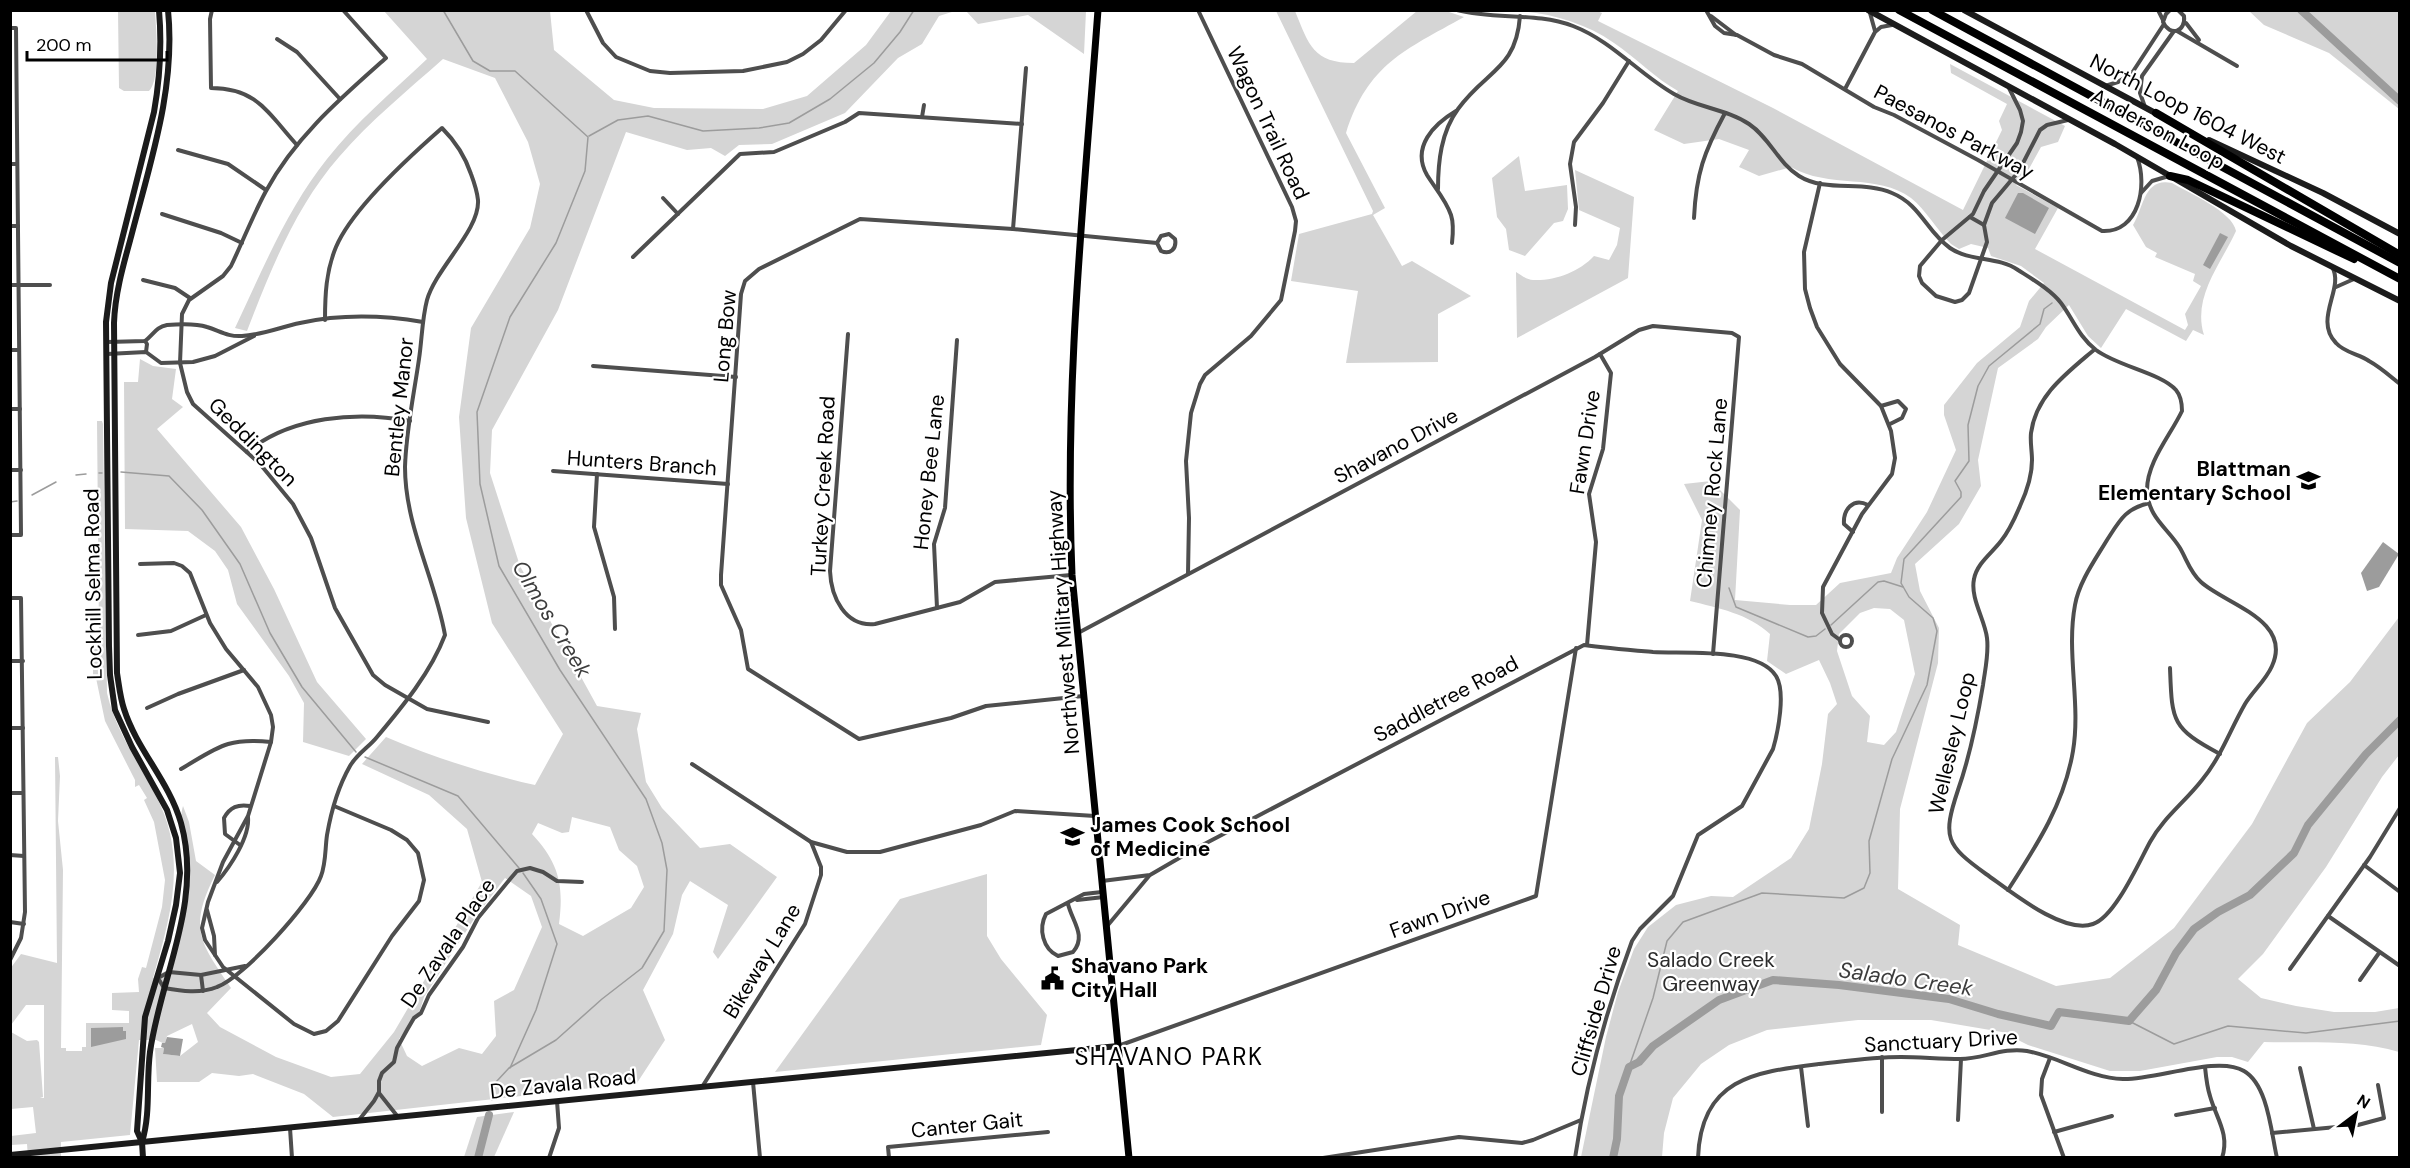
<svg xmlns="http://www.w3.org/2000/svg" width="2410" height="1168" viewBox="0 0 2410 1168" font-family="'DM Sans',sans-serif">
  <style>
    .green { fill: #d5d5d5; fill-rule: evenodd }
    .water { fill: #9c9c9c }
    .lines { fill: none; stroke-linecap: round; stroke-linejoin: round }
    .stream { stroke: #9c9c9c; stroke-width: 1.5 }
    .river { stroke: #9c9c9c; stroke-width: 8 }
    .street { stroke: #4e4e4e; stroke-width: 4 }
    .secondary { stroke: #1b1b1b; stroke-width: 6 }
    .primary { stroke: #000; stroke-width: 7 }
    .highway { stroke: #000; stroke-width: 8 }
    .labels { text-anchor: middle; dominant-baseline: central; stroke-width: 4.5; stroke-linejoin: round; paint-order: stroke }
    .street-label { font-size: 21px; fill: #000; stroke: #fff }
    .poi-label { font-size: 21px; font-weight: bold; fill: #000; stroke: #fff; text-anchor: start }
    .park-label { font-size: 21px; fill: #2c2c2c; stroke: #fff }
    .water-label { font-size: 22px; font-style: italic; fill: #3d3d3d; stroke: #fff }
    .quarter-label { font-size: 24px; letter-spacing: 1.5px; fill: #000; stroke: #fff }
  </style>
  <rect width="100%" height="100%" fill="#fff"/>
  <g class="green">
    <path d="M118 11H155C156 27 161 80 149 91H124L119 88Z"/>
    <path d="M384 11H550L554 50 614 100 654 108 763 109 807 96 866 45 891 11H955L939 16 922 44 898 58 845 113 772 144 739 145 725 156 711 148 687 150 626 132 558 310 492 430 490 473 520 566 597 706 641 713 637 729 646 782 662 808 700 848 730 844 777 877 718 959 713 952 728 905 690 881 682 895 673 934 643 990 665 1040 637 1083 333 1117 304 1094 253 1074 239 1076 212 1073 199 1082H157L155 1048H164L163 1054 180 1056 198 1042 192 1024 167 1036 165 1044 156 1040H139L130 1135 61 1142V1157H28L27 1144 11 1145V1136L36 1133 33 1107 11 1109V1032L27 1041 37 1040 39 1042 43 1097 40 1098H44V1005H26L11 1025 10 969 21 954 57 963 55 757H58L60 776 58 821 63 870 61 1048H66V1051H82V1047H86V1023H129V1011L112 1010V993L139 992 138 979 142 967 146 968 162 907 165 880 154 822 144 800 147 798 139 785 135 787V780L105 721 96 678H93V647H98L99 635 97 421H102L103 424 107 693C116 732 138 761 156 796 188 857 171 915 153 978L173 967C181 935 190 903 190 870 190 850 177 825 183 806L189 822 196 861 215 875C188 929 200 942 231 988L207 1013 220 1027 276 1057 331 1077 360 1074 394 1032 482 882 467 829 429 795 362 764 386 737C435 758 483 773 535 785L563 734 492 623 466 518 459 417 471 328 530 228 540 184 528 142 495 78 443 59C408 90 370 121 339 157 296 206 270 271 247 331L235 328C262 271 287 209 327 159 356 122 393 91 427 59ZM572 817 610 827 619 850 637 866 644 887 631 908 583 936 559 924C564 885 559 863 532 834L538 823 562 833 569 832ZM505 878 531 896 542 927 514 990 494 1001 496 1036 482 1054 459 1048 422 1066 407 1056 399 1039 420 1010 424 997 474 919Z"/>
    <path d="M966 11H1086L1084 54 1028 15 978 24Z"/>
    <path d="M1276 11H1295C1309 45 1313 63 1354 63L1417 11H1446L1464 17C1405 50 1368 64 1346 133L1385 208 1373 215 1402 266 1412 261 1471 296 1438 314V362L1346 363 1358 291 1291 281 1299 234 1372 214 1373 211Z"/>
    <path d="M1516 11H1597L1602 13 1598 21 1773 108 1963 210 2002 130 1999 121 2007 104 1951 73 1950 64 2065 126 2058 142 2041 147 2025 176 2016 185 2058 208 2035 249 2185 330 2188 325 2185 314 2201 286 2193 281 2195 274 2155 257 2157 253 2146 247 2133 225C2144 207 2144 177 2172 183 2189 193 2233 212 2236 231 2221 264 2192 297 2204 335L2193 330 2186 341 2126 309 2101 348 2088 336 2069 305 2046 327 2038 339 1998 368 1978 460 1981 486 1959 524 1915 564 1920 591 1939 628 1938 663 1900 809 1898 889 1960 925 1958 945 2056 986 2110 978 2174 928 2252 824 2307 723 2350 682 2399 617V755L2382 777 2326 867 2263 954 2238 979 2261 998 2296 1006 2334 1012H2375L2399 1008V1052C2357 1039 2308 1043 2264 1042L2248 1062 2232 1057H2217L2140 1071H2110L2028 1045 2002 1032 1931 1020H1858L1767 1030 1729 1045 1701 1064 1673 1098 1664 1133 1662 1157H1581L1606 1037 1618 992 1634 949 1648 927 1676 905 1711 896 1733 897 1791 858 1809 829 1822 764 1828 714 1837 704 1830 683 1819 660 1786 674 1767 661 1770 634C1749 614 1718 608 1690 601L1702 520 1684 484 1711 481 1740 510 1735 600 1790 605H1816L1840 583 1891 573 1897 558 1927 512 1956 450 1944 415V405L1977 363 2020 327 2029 301 2044 283 2021 266 1991 256 1988 248 1971 244 1959 249 1951 244C1937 230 1926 210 1911 198 1878 173 1828 189 1791 167L1759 176 1739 167 1749 150 1719 139 1684 144 1654 130 1678 91C1655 78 1636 58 1614 43 1585 23 1551 13 1516 11ZM1874 608 1890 609 1904 620 1915 674 1896 732 1884 745 1867 742 1870 716 1852 696 1837 651 1839 634 1860 613Z"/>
    <path d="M2249 11H2399V109L2329 53 2264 25Z"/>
    <path d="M1519 156 1525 191 1567 185 1568 209 1563 221 1554 223 1525 256 1509 250 1506 229 1497 217 1492 178Z"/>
    <path d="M1575 170 1634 197 1628 278 1517 338 1516 272C1521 275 1527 280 1533 280 1555 281 1579 272 1594 256L1609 260 1617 245 1620 228 1579 210Z"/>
    <path d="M140 359 153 366 176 369 172 399 183 407 157 429 241 527 274 589 317 682 366 739 349 756 303 742 304 703 289 676 237 604 228 570 215 551 188 531 125 529 124 382H138Z"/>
    <path d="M987 874V936L1001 959 1047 1015 1041 1045 775 1072 900 899Z"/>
    <path d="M514 1112 494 1157H464L477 1117Z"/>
  </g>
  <g class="water">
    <path d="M2018 193H2023L2049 208 2035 234 2005 218Z"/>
    <path d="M2220 233 2228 237 2210 269 2203 265Z"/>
    <path d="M2383 542 2399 554 2379 587 2367 591 2361 573Z"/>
    <path d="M123 1027V1031H126V1039L91 1047V1028Z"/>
    <path d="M167 1037 183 1039 180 1056 163 1054 164 1048 161 1047 162 1043H165Z"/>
  </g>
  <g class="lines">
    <g class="stream">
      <path d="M443 10 473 61 490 71H515L588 137 585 171 556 243 510 317 477 412 480 484 499 566 560 670 646 799 662 843 667 870 664 931 642 968 602 999 556 1040 509 1068 496 1082 492 1100"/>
      <path d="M589 136 618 120 648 116 703 131 759 128 789 123 830 99 874 63 900 32 914 10"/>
      <path d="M121 472 169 476 202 510 240 564 270 633 302 687 356 752"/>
      <path d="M99 473H102"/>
      <path d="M76 475 86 474"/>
      <path d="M32 495 56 482"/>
      <path d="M10 502 17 501"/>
      <path d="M1729 588 1736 607 1808 637 1816 636 1825 629"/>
      <path d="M1831 625 1878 582 1884 581 1903 587"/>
      <path d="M365 757 458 796 519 868"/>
      <path d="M2129 1021 2174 1044 2228 1026 2306 1033 2400 1021"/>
      <path d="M1629 1067 1653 998 1667 941 1683 922 1762 893 1844 898 1864 888 1870 873 1869 841 1892 759 1927 685 1937 631 1933 618 1909 597 1901 583 1904 559 1961 497V492L1955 481 1969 461 1968 425 1978 386 1989 366 2040 324 2044 309 2052 303"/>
      <path d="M510 1068 536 1010 557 944 541 899 523 873"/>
    </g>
    <g class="river">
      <path d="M2301 10 2400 101"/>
      <path d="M478 1158 489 1115"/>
      <path d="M1613 1158 1617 1139 1619 1096 1629 1067 1639 1062 1653 1046 1719 1000 1773 980 1839 985 1949 999 1998 1014 2051 1026 2059 1012 2129 1021 2156 990 2176 953 2194 929 2218 912 2250 895 2294 853 2308 825 2366 754 2400 720"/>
    </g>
    <g class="street">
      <path d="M212 10 210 19 211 88C257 88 268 113 297 145"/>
      <path d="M343 10 386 58C341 98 295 137 266 191 253 215 243 241 231 266L223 276 189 300 182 314 180 363 187 392 193 404 260 464 293 504 311 538 335 608 373 675 385 685 427 709 488 722"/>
      <path d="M586 10 603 43 616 57 650 71 670 73 743 71 787 62 803 54 821 40 846 10"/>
      <path d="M1457 10C1495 20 1536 12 1573 26 1612 41 1639 74 1674 94 1698 108 1727 109 1749 124 1770 138 1778 163 1799 176 1826 193 1863 180 1892 193 1921 205 1926 231 1950 248 1970 262 1998 256 2018 270 2032 279 2051 290 2061 303 2073 319 2079 337 2096 350 2117 366 2161 373 2176 390 2181 396 2182 403 2182 411 2170 436 2147 462 2147 490 2148 518 2168 528 2180 548 2187 560 2190 572 2201 582 2225 604 2293 620 2272 666 2266 680 2253 691 2245 704 2230 730 2221 757 2202 780 2185 802 2163 818 2150 842 2139 862 2115 917 2093 924 2063 935 2009 890 1986 874 1946 845 1942 838 1958 790 1970 756 1977 721 1983 685 1985 670 1989 654 1987 638 1985 620 1970 598 1974 579 1977 563 1992 553 2001 541 2009 531 2015 518 2020 506 2027 491 2032 477 2032 460 2032 451 2030 442 2031 433 2036 395 2067 373 2095 349"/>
      <path d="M1706 10 1715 26 1724 33 1737 35 1774 55 1802 64 1874 107 1894 115 1978 160 2102 231C2139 233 2148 185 2137 157"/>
      <path d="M2158 10 2163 20"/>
      <path d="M2170 10 2166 14 2163 22C2170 37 2186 32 2184 16L2178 10"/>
      <path d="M1870 13 1875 31"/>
      <path d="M1711 16 1736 35"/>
      <path d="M2186 23 2199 40"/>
      <path d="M10 28H16L21 535H10"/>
      <path d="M2177 31 2237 66"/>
      <path d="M277 39 297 52 340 99"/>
      <path d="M2105 86 2118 82 2132 73 2164 24"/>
      <path d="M2009 88 2020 110 2023 121 2021 132 2017 143 1984 191 1973 214 1942 240 1920 266 1919 276 1922 283 1936 296 1955 302 1962 300 1969 293 1987 242 1984 225 1992 203 2019 171 2040 130 2047 125 2068 120"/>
      <path d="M1845 89 1875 32 1881 27 1892 25"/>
      <path d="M2145 107 2140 93 2142 76 2174 31"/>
      <path d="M922 117 924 105"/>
      <path d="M178 150 228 164 266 190"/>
      <path d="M10 164H17"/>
      <path d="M1820 183 1804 252 1805 289 1810 308 1817 327 1840 364 1881 406 1891 431 1895 458 1892 474 1862 514 1823 587 1822 613 1832 634 1840 640"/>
      <path d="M1438 189C1438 162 1441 132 1458 109 1486 70 1516 70 1520 16"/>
      <path d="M2141 193 2152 181 2169 176"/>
      <path d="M663 198 678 214"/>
      <path d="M162 214 221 233 242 243"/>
      <path d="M1970 217 1984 225"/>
      <path d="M1694 218C1696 174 1704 152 1725 113"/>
      <path d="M1575 225 1576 207 1570 164 1574 142 1603 103 1629 61"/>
      <path d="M10 226H18"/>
      <path d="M1013 229 1026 68"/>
      <path d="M1452 243C1453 234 1454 224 1451 215 1446 200 1435 188 1427 175 1411 147 1434 124 1456 111"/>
      <path d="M633 257 740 154 774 152 845 122 859 113 1022 124"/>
      <path d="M2332 267C2345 288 2313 319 2336 343 2345 353 2359 354 2369 361 2380 367 2390 376 2400 384"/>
      <path d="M143 280 175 288 190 298"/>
      <path d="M10 285H50"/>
      <path d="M2336 287 2354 279"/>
      <path d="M848 334 830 571C831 597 845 627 875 624L960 602 995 582 1071 575"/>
      <path d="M145 341 147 344 146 352"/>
      <path d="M107 342 145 341C153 335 156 327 167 325 179 324 195 323 207 327 220 331 228 337 242 336 262 335 281 327 300 323 341 314 382 315 423 322"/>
      <path d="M10 350H19"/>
      <path d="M107 354 146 352 161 363 193 362 215 356 254 336"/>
      <path d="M593 366 736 377"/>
      <path d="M1881 406 1898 401 1906 409 1902 418 1890 424"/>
      <path d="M10 409H20"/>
      <path d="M247 452C291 416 357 411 410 421"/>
      <path d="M10 470H21"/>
      <path d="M553 471 728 484"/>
      <path d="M597 474 594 527 614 597 615 629"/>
      <path d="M1853 532 1844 524C1843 510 1853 497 1868 505"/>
      <path d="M140 564 174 563 182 566 190 573 210 623 226 649 258 687 271 715 273 727 271 742 248 816 223 862 208 902 202 928 205 940 223 967 294 1024 314 1034 326 1031 338 1021 392 936 419 901 424 880 418 853 407 840 391 830 334 806"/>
      <path d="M1188 574 1189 518 1186 461 1191 413 1200 384 1205 375 1251 336 1281 300 1295 231 1296 221 1292 207 1198 10"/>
      <path d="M10 598H21L25 912 21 938 10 960"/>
      <path d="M937 608 934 544 945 508 957 340"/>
      <path d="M1078 633 1595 357 1639 330 1653 326 1732 333 1739 337 1713 654"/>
      <circle cx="1846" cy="641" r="6"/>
      <path d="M138 635 171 631 206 615"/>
      <path d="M1587 645 1596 542 1589 494 1603 449 1611 373 1600 354"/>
      <path d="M10 661H23"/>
      <path d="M2170 668C2172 721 2171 728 2220 754"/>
      <path d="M1083 696 986 706 951 718 859 739 748 669 741 630 721 585V575L741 294 745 281 759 269 860 219 1013 229 1157 243 1161 251C1170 255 1177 249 1175 239L1169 234 1161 236 1157 243"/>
      <path d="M147 708 178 694 244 670"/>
      <path d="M10 728H23"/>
      <path d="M692 764 811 842 847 852H880L981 825 1015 811 1095 816"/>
      <path d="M181 769C217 748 227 737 271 742"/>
      <path d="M10 793H23"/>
      <path d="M240 845 225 834 224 818C230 807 238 804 250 806"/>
      <path d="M10 855 24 856"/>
      <path d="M2364 865 2400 892"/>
      <path d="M1102 881 1150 875 1193 850 1584 645C1606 648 1630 650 1653 652 1684 654 1758 647 1776 676 1786 692 1778 732 1773 749L1742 806 1698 835 1673 896 1640 929 1632 941C1606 1011 1586 1083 1575 1158"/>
      <path d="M217 882C230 867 250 837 248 817"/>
      <path d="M2008 890C2037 845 2064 804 2073 751 2081 703 2066 653 2075 605 2079 582 2095 560 2107 540 2120 520 2125 509 2149 503"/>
      <path d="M1077 900 1104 897"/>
      <path d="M1068 904C1072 921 1087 936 1073 952L1058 956C1043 949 1038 929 1046 914L1084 894 1102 892"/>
      <path d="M207 910 214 936 215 955"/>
      <path d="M2328 916 2400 966"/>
      <path d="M10 922 24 924"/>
      <path d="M1108 925 1149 876"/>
      <path d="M245 966 201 975 169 972 158 978 164 988C181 991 200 994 217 987 243 978 312 902 321 876 326 863 325 849 327 835 331 812 338 787 350 766 357 754 369 747 377 737 403 706 431 672 445 635 435 578 405 526 405 467 406 431 414 394 419 359 422 339 422 319 427 300 436 268 480 230 478 200 477 191 474 182 471 174 465 156 455 141 442 128 410 156 352 209 336 247 326 271 325 295 325 320"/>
      <path d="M2290 969 2370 857 2400 808"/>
      <path d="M201 975 203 991"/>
      <path d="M2360 980 2379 953"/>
      <path d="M1118 1046 1536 896 1576 648"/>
      <path d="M2050 1058 2042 1079 2041 1095 2064 1158"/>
      <path d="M1801 1067 1808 1126"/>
      <path d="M2205 1067C2206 1077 2207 1087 2210 1096 2216 1118 2230 1134 2222 1158"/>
      <path d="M2300 1068 2314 1129"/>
      <path d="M753 1082 760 1158"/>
      <path d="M702 1087 805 924 821 875V867L811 842"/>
      <path d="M379 1093 398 1117"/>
      <path d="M1882 1112V1057"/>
      <path d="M2176 1115 2215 1108"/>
      <path d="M359 1120 374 1101 379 1092V1081L382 1073 394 1062 397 1048 407 1030 414 1018 421 1013 429 995 463 947 478 918 511 878 517 871 530 868 543 872 557 881 582 882"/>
      <path d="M1958 1120 1961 1059"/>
      <path d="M290 1128 292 1158"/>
      <path d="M2054 1132 2112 1116"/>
      <path d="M2272 1133 2358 1125 2384 1118 2378 1085"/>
      <path d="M549 1158 559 1128 557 1101"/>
      <path d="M889 1158 888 1147 1048 1132"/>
      <path d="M1323 1158 1459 1137 1522 1143 1533 1140 1581 1120"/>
      <path d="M1698 1158C1701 1078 1755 1072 1819 1064 1846 1061 1873 1057 1901 1057 1920 1057 1940 1059 1960 1059 1983 1059 2003 1047 2027 1051 2060 1057 2089 1078 2123 1079 2156 1080 2218 1055 2244 1071 2268 1085 2271 1132 2277 1158"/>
    </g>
    <g class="secondary">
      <path d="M1868 10 2115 144 2291 246 2400 301"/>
      <path d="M1964 10 2159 115"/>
      <path d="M2209 140 2323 193 2400 234"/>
      <path d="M142 1142C151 1113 146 1082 150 1052 161 975 203 902 181 823 169 781 137 750 124 709 120 697 119 685 117 673L114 323C115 294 123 266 131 237 150 163 176 88 168 10"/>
      <path d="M10 1155 1118 1046"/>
      <path d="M143 1158 142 1142 137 1131 145 1017 168 941 176 905 180 873 176 838 167 810 132 747 115 710 110 675 109 646 106 322 111 283 154 112C160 78 162 45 159 10"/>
    </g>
    <path class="primary" d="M1098 10C1084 199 1064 386 1072 575L1129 1158"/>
    <g class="highway">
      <path d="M1899 10 2400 279"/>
      <path d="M1932 10 2400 263"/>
      <path d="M2156 113 2400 255"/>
      <path d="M2170 176 2188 180 2354 259"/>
    </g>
  </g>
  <defs>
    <symbol id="school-bare" viewBox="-9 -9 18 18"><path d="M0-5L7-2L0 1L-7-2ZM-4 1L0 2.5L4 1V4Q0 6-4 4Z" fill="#000" stroke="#fff" stroke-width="2.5" paint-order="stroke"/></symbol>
    <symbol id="civic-bare" viewBox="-9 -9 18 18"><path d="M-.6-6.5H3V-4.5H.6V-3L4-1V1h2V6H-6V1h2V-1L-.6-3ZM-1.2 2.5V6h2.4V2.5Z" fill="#000" stroke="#fff" stroke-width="2.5" paint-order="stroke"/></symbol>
  </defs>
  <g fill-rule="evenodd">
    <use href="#school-bare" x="2292" y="464" width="33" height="33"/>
    <use href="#school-bare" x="1056" y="820" width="33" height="33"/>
    <use href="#civic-bare" x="1036" y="962" width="33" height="33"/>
  </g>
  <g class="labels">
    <g class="street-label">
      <text transform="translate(2188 109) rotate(27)">North Loop 1604 West</text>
      <text transform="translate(1268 123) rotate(65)">Wagon Trail Road</text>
      <text transform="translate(2158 129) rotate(28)">Anderson Loop</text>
      <text transform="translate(1954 132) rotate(28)">Paesanos Parkway</text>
      <text transform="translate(725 336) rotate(-85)">Long Bow</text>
      <text transform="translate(399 407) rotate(-84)">Bentley Manor</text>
      <text transform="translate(253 442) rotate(45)">Geddington</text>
      <text transform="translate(1585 442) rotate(-81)">Fawn Drive</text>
      <text transform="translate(1396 446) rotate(-28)">Shavano Drive</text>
      <text transform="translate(642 463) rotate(4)">Hunters Branch</text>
      <text transform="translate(929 472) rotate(-84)">Honey Bee Lane</text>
      <text transform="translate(823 486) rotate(-87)">Turkey Creek Road</text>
      <text transform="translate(1712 493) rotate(-85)">Chimney Rock Lane</text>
      <text transform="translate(93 584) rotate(-91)">Lockhill Selma Road</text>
      <text transform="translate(1063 622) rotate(-94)">Northwest Military Highway</text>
      <text transform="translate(1446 699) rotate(-28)">Saddletree Road</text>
      <text transform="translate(1952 743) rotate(-77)">Wellesley Loop</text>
      <text transform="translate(1440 914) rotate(-20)">Fawn Drive</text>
      <text transform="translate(448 943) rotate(-56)">De Zavala Place</text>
      <text transform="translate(762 961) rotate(-59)">Bikeway Lane</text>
      <text transform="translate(1596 1011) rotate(-74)">Cliffside Drive</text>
      <text transform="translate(1941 1041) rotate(-3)">Sanctuary Drive</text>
      <text transform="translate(563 1084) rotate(-6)">De Zavala Road</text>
      <text transform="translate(967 1125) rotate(-6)">Canter Gait</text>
    </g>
    <g class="poi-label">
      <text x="2291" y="469" text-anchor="end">Blattman<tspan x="2291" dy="24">Elementary School</tspan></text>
      <text x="1090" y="825">James Cook School<tspan x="1090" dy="24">of Medicine</tspan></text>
      <text x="1071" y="966">Shavano Park<tspan x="1071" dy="24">City Hall</tspan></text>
    </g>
    <g class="park-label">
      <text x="1711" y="960">Salado Creek<tspan x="1711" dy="24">Greenway</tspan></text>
    </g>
    <g class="water-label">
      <text transform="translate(552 619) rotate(59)">Olmos Creek</text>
      <text transform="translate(1906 979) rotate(8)">Salado Creek</text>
    </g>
    <g class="quarter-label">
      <text x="1169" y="1056">SHAVANO PARK</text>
    </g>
  </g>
  <rect width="2410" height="1168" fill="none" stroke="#000000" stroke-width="24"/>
  <g transform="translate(2356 1114) rotate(32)" stroke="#ffffff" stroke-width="4.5" paint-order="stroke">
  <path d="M0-4.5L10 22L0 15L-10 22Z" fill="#000000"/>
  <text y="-9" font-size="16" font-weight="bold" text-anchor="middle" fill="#000000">N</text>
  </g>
  <path d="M27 51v9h140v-9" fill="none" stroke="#000000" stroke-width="3"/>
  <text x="36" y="51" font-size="18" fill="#000000" stroke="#ffffff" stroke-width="4.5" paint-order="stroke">200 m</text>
</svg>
